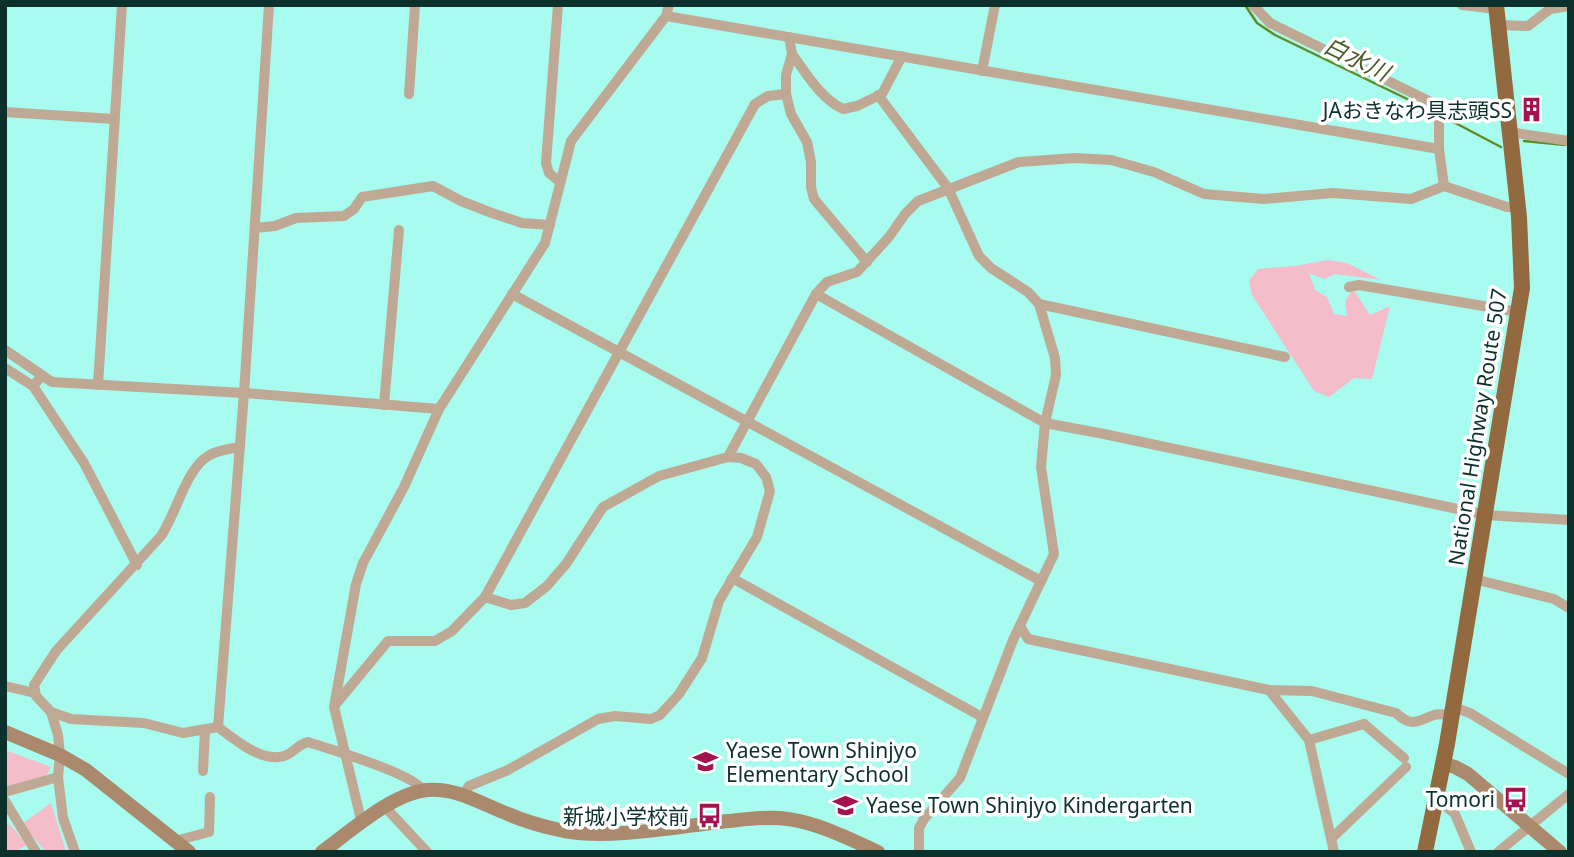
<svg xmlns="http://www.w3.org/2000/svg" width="1574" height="857" viewBox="0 0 1574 857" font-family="'Noto Sans','Noto Sans JP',sans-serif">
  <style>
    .green { fill: #f5bcc9 }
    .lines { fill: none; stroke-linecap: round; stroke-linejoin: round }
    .stream { stroke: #668928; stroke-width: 2.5 }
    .minor { stroke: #bfa995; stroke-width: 10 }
    .secondary { stroke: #aa896c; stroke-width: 14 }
    .trunk { stroke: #936940; stroke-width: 16 }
    .labels { text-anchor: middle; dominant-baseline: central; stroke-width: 7; stroke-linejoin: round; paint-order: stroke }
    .poi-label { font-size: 21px; fill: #0c312c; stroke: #fff; text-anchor: end }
    .street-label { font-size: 21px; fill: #0c312c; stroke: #fff }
    .water-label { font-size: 23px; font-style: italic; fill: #4b5a28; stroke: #fff }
  </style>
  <rect width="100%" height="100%" fill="#a7fcef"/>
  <g class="green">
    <path d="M1327 260 1347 263 1381 280 1335 274 1324 279 1309 273 1315 290 1327 297 1334 314 1347 316 1345 301 1353 289 1370 315 1390 306 1372 379 1354 378 1329 397 1314 391 1252 295 1249 281 1258 269 1295 266Z"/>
    <path d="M5 750 51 767 47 775 5 787Z"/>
    <path d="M51 803 66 852H46L22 824Z"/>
    <path d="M8 822 27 845 14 852H5V827Z"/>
  </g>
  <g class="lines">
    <g class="stream">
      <path d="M1245 5 1257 23 1275 35 1436 113"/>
      <path d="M1442 116 1501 147"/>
      <path d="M1524 141 1565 145"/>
    </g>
    <g class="minor">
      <path d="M558 5 546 163 549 173 560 182"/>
      <path d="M1253 5 1270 23 1439 106V149L1444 186"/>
      <path d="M1462 5 1496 9"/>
      <path d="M666 16 1439 149"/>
      <path d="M1498 25 1528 26 1550 9 1569 6"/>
      <path d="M789 37 792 54 786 75V94L791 114 807 142 811 162V187L814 199 867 262"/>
      <path d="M792 54C806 73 821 99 843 109L857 106 882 94 902 56"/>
      <path d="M982 71 995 5"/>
      <path d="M409 94 415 5"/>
      <path d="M878 95 948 188 979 256 991 268 1028 292 1039 304 1055 358 1056 375 1045 423 1041 467 1054 554 1013 640 960 778 924 819 919 828V852"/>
      <path d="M5 112 114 119"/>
      <path d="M1509 132 1569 141"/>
      <path d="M255 228 275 226 296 218 344 216 354 209 362 197 433 186 461 201 492 213 522 223 550 225"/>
      <path d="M1349 287 1359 285 1519 312"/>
      <path d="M512 294 1041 581"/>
      <path d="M816 294 1045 423 1104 434 1486 515 1569 520"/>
      <path d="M1039 304 1285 357"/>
      <path d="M5 350 52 382 244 393 439 409"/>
      <path d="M5 368 33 386"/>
      <path d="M41 377 33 386 84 463 137 565"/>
      <path d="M98 385 122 5"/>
      <path d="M384 405 399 230"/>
      <path d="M728 457 816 294 827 282 857 272 889 237 905 214 918 201 1019 162 1075 158 1111 160 1154 172 1204 194 1264 199 1333 193 1411 199 1444 186 1507 207H1518"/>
      <path d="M732 578 982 717"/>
      <path d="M1474 579 1554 599 1569 608"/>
      <path d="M1020 626 1028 639 1269 690 1312 691 1396 713C1412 728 1417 721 1434 715 1439 713 1446 715 1452 715"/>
      <path d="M5 686 35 693"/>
      <path d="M1269 690 1309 740 1334 852"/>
      <path d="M335 705 388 641H435L452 631 485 597 755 104 768 96 786 94"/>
      <path d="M1453 707 1470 713 1569 774"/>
      <path d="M51 712 71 719 144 723 183 733 218 727C234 739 262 763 284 756 294 753 298 744 308 742 332 750 412 773 424 791"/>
      <path d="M1364 724 1404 758"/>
      <path d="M218 727 244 393 269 5"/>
      <path d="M1309 740 1364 724"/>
      <path d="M203 771 205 729"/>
      <path d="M5 792 58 777"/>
      <path d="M463 795 469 786 508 770 598 719 615 716 651 719 660 715 679 694 702 658 719 601 757 537 770 491 766 477 756 464 741 458 728 457 659 476 603 507 566 564 547 586 525 603 511 605 485 597"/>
      <path d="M1437 799 1455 814 1471 852"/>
      <path d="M5 801 36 852"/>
      <path d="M385 807 427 852"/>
      <path d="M362 824 334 707 356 584 363 563 404 487 439 409 545 243 571 141 666 16 669 5"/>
      <path d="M1331 839 1406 767"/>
      <path d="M175 841 209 832 210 797"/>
      <path d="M75 852 63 818 58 777 60 755 58 735 51 712 36 696 34 685 56 651 161 536C176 514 186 469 208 456 217 450 229 449 240 447"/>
      <path d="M1498 852 1569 794"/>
    </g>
    <g class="secondary">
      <path d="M5 732 60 755 86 770 189 852"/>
      <path d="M1444 764 1455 767 1468 774 1560 852"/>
      <path d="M322 852C351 831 391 794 427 790 455 787 482 804 508 814 526 822 545 827 564 831 612 840 679 826 729 821 748 819 769 816 788 819 818 823 850 839 878 852"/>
    </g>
    <path class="trunk" d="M1425 852 1447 744 1522 288 1519 217 1496 5"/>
  </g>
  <defs>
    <symbol id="building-bare" viewBox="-9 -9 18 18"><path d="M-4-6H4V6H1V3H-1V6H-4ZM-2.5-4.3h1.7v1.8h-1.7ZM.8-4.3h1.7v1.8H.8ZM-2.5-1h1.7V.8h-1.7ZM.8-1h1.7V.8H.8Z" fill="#a51250" stroke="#fff" stroke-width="2.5" paint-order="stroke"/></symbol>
    <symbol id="school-bare" viewBox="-9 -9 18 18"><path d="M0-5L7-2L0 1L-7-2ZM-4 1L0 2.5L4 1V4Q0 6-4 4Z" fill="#a51250" stroke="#fff" stroke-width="2.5" paint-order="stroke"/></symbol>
    <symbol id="bus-bare" viewBox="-9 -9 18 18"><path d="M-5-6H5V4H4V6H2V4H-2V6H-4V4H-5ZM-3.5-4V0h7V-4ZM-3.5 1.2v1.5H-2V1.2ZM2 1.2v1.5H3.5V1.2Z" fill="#a51250" stroke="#fff" stroke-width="2.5" paint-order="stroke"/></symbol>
  </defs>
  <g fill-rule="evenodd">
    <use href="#building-bare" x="1514" y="92" width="35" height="35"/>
    <use href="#school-bare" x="688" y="744" width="35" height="35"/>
    <use href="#bus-bare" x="1498" y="782" width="35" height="35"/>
    <use href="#school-bare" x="828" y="788" width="35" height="35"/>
    <use href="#bus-bare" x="692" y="798" width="35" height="35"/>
  </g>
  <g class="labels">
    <g class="poi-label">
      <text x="1512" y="110">JAおきなわ具志頭SS</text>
      <text x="726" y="750" text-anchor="start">Yaese Town Shinjyo<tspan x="726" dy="24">Elementary School</tspan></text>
      <text x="1495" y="799">Tomori</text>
      <text x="866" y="805" text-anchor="start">Yaese Town Shinjyo Kindergarten</text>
      <text x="689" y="816">新城小学校前</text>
    </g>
    <g class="street-label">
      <text transform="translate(1477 427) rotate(-81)">National Highway Route 507</text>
    </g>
    <g class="water-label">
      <text transform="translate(1357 58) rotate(26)">白水川</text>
    </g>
  </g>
  <rect width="1574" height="857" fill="none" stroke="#0c312c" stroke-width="14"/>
</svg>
